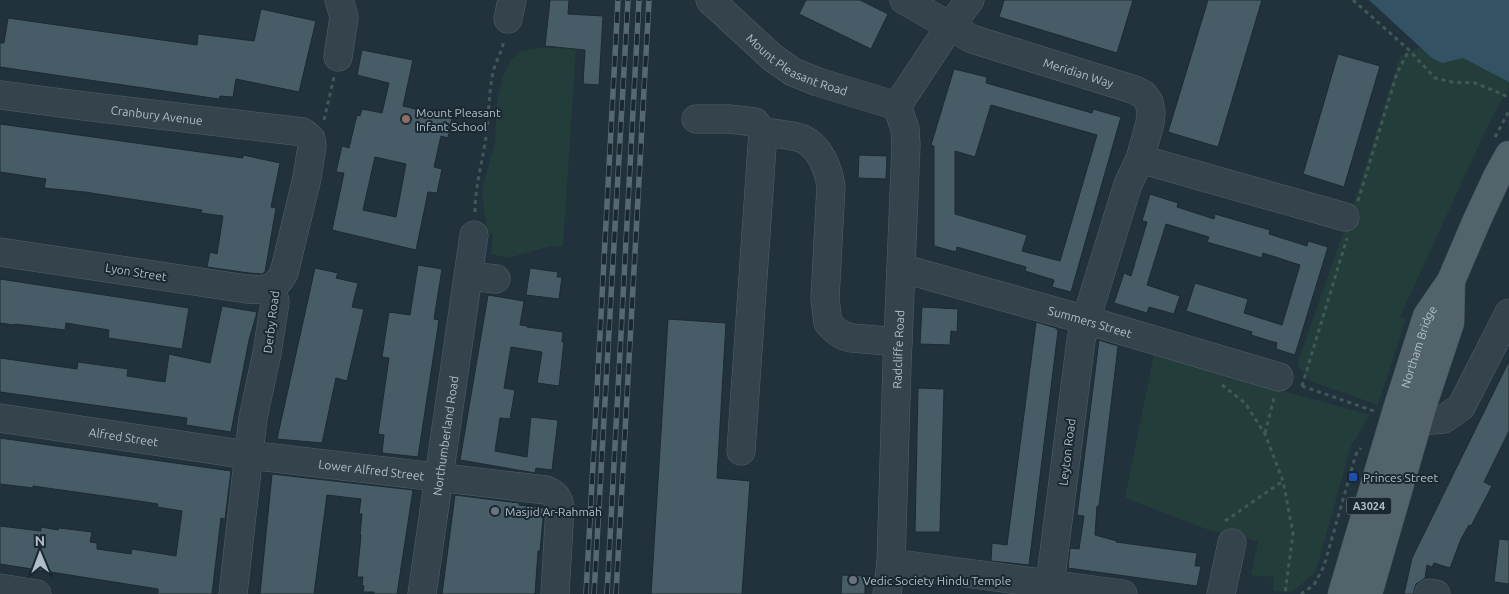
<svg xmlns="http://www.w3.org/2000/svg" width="1509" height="594" viewBox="0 0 1509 594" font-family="Ubuntu,sans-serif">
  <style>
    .green { fill: #233d3a }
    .water { fill: #335264 }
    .building { fill: #485c67; stroke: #1c2a33; fill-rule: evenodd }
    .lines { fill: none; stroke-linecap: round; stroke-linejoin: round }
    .minor-casing { stroke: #52616a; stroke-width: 29 }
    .major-casing { stroke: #414f58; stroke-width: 29 }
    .path { stroke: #405957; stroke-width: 3; stroke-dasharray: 4 4; stroke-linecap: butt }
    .minor { stroke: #34434c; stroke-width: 28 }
    .major { stroke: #52636c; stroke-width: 28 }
    .rail-casing { stroke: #566873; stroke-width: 5.5 }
    .rail { stroke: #1a2831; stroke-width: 4; stroke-dasharray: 11; stroke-linecap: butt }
    .education-dot { fill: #8d6e63; stroke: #1a2831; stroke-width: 2 }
    .transit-dot { fill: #1a4fb4; stroke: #1a2831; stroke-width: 2 }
    .worship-dot { fill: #6b7280; stroke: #1a2831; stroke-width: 2 }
    .labels { text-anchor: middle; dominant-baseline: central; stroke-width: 4; stroke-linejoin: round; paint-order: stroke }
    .shield { fill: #1a2831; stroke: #82919b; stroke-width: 1 }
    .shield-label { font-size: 11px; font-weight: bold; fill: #afbec8 }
    .street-label { font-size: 12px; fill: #afbec8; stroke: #1a2831 }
    .poi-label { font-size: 12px; fill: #afbec8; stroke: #1a2831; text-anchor: start }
  </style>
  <rect width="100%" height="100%" fill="#21323c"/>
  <g class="green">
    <path d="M1369 0H1509V87L1489 123 1400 317 1406 319 1378 405 1312 382 1297 365 1359 187 1400 56 1420 47Z"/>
    <path d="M537 48H576L563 247 551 246 508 258 491 254 493 234 485 233 486 221 482 196 483 186 495 142 497 99 503 76 511 60 521 51Z"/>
    <path d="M1154 355 1370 415 1351 446 1316 571 1293 592 1273 591 1274 577 1251 575 1258 541 1209 530 1125 498Z"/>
  </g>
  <path class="water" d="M1369 0H1509V82L1463 58 1442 63 1432 58Z"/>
  <g class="building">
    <path d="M550 0H569L568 14 603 16 599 85 583 84 585 50 545 46Z"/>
    <path d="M806 0H860L888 14 871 49 799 14Z"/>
    <path d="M1004 0H1133L1117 53 999 17Z"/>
    <path d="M1208 0H1262L1218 147 1168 132Z"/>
    <path d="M261 9 316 21 299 92 236 79 233 97 220 96 219 99 0 67V43H4L8 18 197 45 198 34 254 41Z"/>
    <path d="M362 50 413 60 403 106 452 118 448 138 441 136 434 167 442 169 437 193 428 192 416 250 332 230 344 173 336 172 342 146 349 148 357 115 360 116 362 109 382 113 389 83 357 75ZM375 157 406 164 396 217 363 210Z"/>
    <path d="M1338 54 1380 66 1344 187 1303 174Z"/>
    <path d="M954 69 987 77 986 83 1092 113 1093 109 1121 117 1071 292 1052 287 1054 280 1025 271 1026 267 957 247 956 252 934 246V146L931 145ZM991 105 1097 135 1060 261 1022 251 1027 235 955 214V151L975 157Z"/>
    <path d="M0 124 243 158V155L280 163 271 207 276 208 265 272 262 274 249 273 207 267 210 252 217 254 223 216 201 213 202 210 85 192 44 188 46 179 0 172Z"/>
    <path d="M859 155 887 156 886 179 858 178Z"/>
    <path d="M1150 194 1178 203 1177 207 1214 219 1215 214 1270 230 1269 234 1307 246 1308 241 1328 247 1295 355 1276 349 1277 343 1251 335 1252 332 1186 311 1195 283 1248 299 1244 313 1282 325 1300 265 1263 253 1262 258 1207 242 1209 237 1166 224 1147 285 1180 296 1174 314 1149 307 1147 313 1114 303 1124 273 1131 276 1147 222 1142 221Z"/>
    <path d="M418 265 442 269 434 319 439 320 418 457 382 453 384 435 378 434 389 358 382 357 389 312 410 315Z"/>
    <path d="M315 268 338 273 336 278 358 283 352 307 364 309 347 381 336 378 322 443 277 439Z"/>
    <path d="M530 268 558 272 557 277H562L559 299 526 295Z"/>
    <path d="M0 279 189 308 182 349 108 338 109 330 66 323 65 330 15 324 14 325 0 323Z"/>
    <path d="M488 295 524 301 520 325 527 326V327L563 332 562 342H564L559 386 537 383 542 352 511 347 504 388 515 390 510 419 500 418 495 451 527 457 531 417 558 420 552 470 536 468 535 473 460 460Z"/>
    <path d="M222 306 257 312 249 340 231 432 186 425 187 418 0 392V358L77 369 78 362 128 369 127 376 165 382 169 354 210 363Z"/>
    <path d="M922 307 958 309 957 332 951 331 950 345 920 344Z"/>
    <path d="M668 319 726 323 717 478 750 481 742 594H651Z"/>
    <path d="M1036 322 1056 328 1058 331 1029 565 991 561 992 543 1007 545Z"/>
    <path d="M1099 340 1118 346 1099 506H1097L1095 535 1117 541 1116 542 1197 553 1195 566H1201L1197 586 1068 568 1070 548 1079 549 1084 516 1077 515Z"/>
    <path d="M1509 361V431L1484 482 1492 486 1471 526 1469 525 1461 539 1450 568 1434 563 1432 567 1427 565 1425 578 1416 584 1414 590V594H1404L1412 558Z"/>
    <path d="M918 388 944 389 940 532H915Z"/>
    <path d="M0 438 231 471 225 519 221 518 212 594H158V589L0 564V526L41 531V527L58 530 59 528 92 532 90 542 97 543V549L131 554 132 549 176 556 182 511 157 507 158 504 132 500 33 486V488L0 484Z"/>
    <path d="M272 474 413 490 397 594H374V592H363L364 586 362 585 363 577H357L361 535H360L362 514H359L361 499 327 495 314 594H260Z"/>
    <path d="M455 495 519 503V505L544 508 540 551H538L535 594H442Z"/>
    <path d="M1499 539 1509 540V584L1494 582Z"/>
    <path d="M842 575 865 576V594H841Z"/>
  </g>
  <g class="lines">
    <defs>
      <g id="minor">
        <path id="s1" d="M710 0 773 58 793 72 818 82 897 106"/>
        <path id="s2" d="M904 0 972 39 1135 90 1144 95 1149 102 1151 112 1150 123 1140 159 1128 184 1086 320 1081 340 1050 584"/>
        <path d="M508 19 512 0"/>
        <path d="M338 57 344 17 339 0"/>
        <path id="s3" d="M0 95 84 106 303 132 311 139 312 146 307 178 284 273C274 291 266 290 247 289L0 252"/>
        <path d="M897 106 950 26 970 0"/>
        <path d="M696 119H729L755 122 763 132C772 133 794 135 803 139 820 147 828 168 831 186L825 299 828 323 835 330 842 335 852 338 898 342"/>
        <path d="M1140 159 1345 217"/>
        <path id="s4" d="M901 270 915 272 1086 320 1279 377"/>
        <path d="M469 276 496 279"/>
        <path id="s5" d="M0 418 248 455 546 490C555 494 558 497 560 507L555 594"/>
        <path d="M1397 419 1419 421 1444 419 1461 407 1509 313"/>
        <path d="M741 451 763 132"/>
        <path d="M891 563 1123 594"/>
        <path d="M0 588 37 594"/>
        <path d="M1429 593 1436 594"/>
        <path d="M233 594 253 418 267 353 275 302 272 287"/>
        <path id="s6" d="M422 594 474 235"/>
        <path id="s7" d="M887 594 891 563 897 365 906 145 905 129 897 106"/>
        <path d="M1221 594 1232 543"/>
      </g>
      <g id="major">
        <path id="s8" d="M1342 594 1398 406 1427 316 1451 281 1477 220 1497 177 1509 155"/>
        <path d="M1368 594 1424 401 1450 323 1451 281"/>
      </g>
    </defs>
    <use href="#minor" class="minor-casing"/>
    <use href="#major" class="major-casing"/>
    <g class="path">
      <path d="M1353 0 1409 50 1435 78 1452 82 1475 83 1502 94 1509 98"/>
      <path d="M324 120 334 77"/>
      <path d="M1495 137 1509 111"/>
      <path d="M1358 201 1397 73 1409 50"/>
      <path d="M475 212C475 184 484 157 487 129 489 110 489 91 493 72 496 61 502 51 504 40"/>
      <path d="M1222 385 1245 403 1265 434 1283 481 1293 533 1285 594"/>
      <path d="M1302 386 1347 238"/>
      <path d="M1302 386 1374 411"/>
      <path d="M1265 433 1274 398"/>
      <path d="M1225 521 1283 481"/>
      <path d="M1301 594 1314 585 1324 566 1356 454 1361 448"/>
    </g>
    <use href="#minor" class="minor"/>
    <use href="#major" class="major"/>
    <defs>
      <g id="rail">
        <path d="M586 594 618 0"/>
        <path d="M594 594 628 0"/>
        <path d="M607 594 639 0"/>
        <path d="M616 594 649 0"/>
      </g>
    </defs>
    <use href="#rail" class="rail-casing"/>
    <use href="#rail" class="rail"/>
  </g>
  <circle class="education-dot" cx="406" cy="119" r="5"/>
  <rect class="transit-dot" x="1348" y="472" width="10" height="10" rx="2.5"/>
  <g class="worship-dot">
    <circle cx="495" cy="511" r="5"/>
    <circle cx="853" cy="580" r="5"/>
  </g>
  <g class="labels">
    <rect class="shield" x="1346.5" y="497.5" width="45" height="17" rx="4"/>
    <g class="shield-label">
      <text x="1369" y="506">A3024</text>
    </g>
    <g class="street-label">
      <text stroke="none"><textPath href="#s1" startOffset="110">Mount Pleasant Road</textPath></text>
      <text stroke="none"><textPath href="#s2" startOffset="190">Meridian Way</textPath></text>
      <text stroke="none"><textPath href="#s3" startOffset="158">Cranbury Avenue</textPath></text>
      <text transform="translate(136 272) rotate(9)">Lyon Street</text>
      <text stroke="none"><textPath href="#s4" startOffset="196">Summers Street</textPath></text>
      <text transform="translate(271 322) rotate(-83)">Derby Road</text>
      <text stroke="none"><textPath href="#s8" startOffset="259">Northam Bridge</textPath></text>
      <text stroke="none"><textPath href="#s7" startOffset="245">Radcliffe Road</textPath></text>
      <text stroke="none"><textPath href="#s6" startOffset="160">Northumberland Road</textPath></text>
      <text stroke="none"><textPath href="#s5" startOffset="125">Alfred Street</textPath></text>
      <text transform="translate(1067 452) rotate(-83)">Leyton Road</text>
      <text stroke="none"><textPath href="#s5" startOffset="375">Lower Alfred Street</textPath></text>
    </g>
    <g class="poi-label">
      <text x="416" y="112">Mount Pleasant<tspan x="416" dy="14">Infant School</tspan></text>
      <text x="1363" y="477">Princes Street</text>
      <text x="505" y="511">Masjid Ar-Rahmah</text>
      <text x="863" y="580">Vedic Society Hindu Temple</text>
    </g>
  </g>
  <g transform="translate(40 554) rotate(359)" stroke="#1a2831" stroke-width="4" paint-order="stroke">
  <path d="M0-4L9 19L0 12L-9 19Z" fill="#afbec8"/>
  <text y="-8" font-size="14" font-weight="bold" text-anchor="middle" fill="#afbec8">N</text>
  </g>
</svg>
